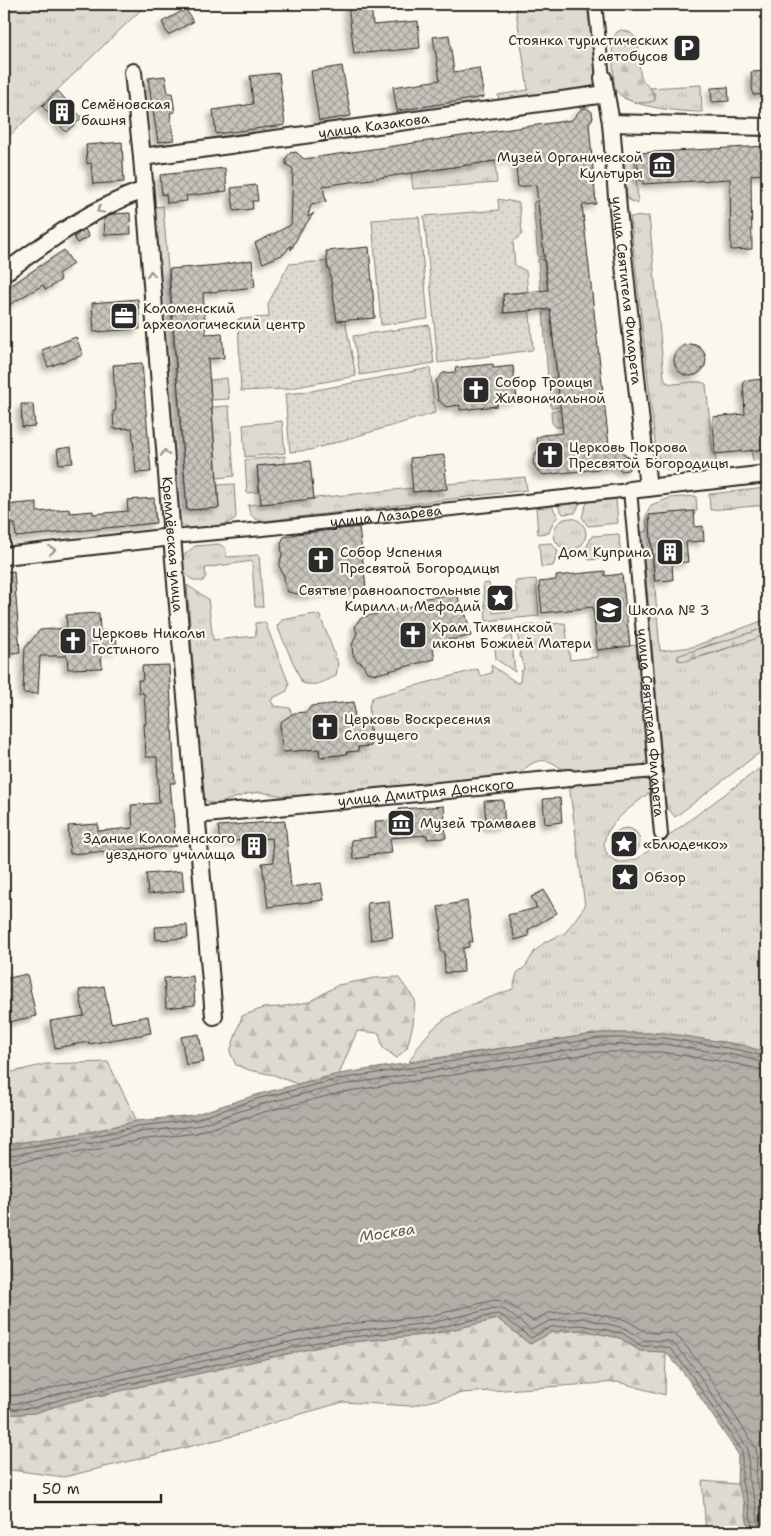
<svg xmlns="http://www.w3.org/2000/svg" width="771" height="1536" viewBox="0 0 771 1536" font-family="'Shantell Sans',sans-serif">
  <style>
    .grass { fill: url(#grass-tufts); stroke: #84827e; fill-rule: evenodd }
    .forest { fill: url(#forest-firs); stroke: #84827e }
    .garden { fill: url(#garden-dots); stroke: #84827e; fill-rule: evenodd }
    .water { fill: url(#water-waves); stroke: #7b7a75 }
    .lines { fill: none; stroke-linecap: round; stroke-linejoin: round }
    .shore { stroke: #61605d; stroke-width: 1 }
    .building { fill: url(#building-cross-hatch); stroke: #2b2b2b; filter: url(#shadow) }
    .pedestrian-casing { stroke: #2b2b2b; stroke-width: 16 }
    .minor-casing { stroke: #2b2b2b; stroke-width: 20 }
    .pedestrian { stroke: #fbf7ec; stroke-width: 12 }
    .minor { stroke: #fbf7ec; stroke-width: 16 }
    .oneway { stroke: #93918c }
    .labels { text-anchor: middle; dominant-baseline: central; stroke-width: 4.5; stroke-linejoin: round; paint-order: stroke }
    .poi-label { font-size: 14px; fill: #2b2b2b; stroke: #fbf7ec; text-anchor: start }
    .street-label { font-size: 14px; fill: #2b2b2b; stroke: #fbf7ec }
    .water-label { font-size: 15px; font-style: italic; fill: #5a5956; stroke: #fbf7ec }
  </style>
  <defs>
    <pattern id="grass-tufts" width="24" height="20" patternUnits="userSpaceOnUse" patternTransform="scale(1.25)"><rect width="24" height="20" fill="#dddad0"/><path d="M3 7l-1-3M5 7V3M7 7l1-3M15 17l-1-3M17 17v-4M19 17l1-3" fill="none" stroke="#bebbb3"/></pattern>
    <pattern id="forest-firs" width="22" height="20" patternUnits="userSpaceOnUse" patternTransform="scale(1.25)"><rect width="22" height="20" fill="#dddad0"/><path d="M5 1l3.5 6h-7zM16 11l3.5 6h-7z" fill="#bebbb3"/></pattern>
    <pattern id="garden-dots" width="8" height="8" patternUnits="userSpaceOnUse" patternTransform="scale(1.25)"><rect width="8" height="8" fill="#dddad0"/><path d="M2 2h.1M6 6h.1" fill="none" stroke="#bebbb3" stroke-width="1.8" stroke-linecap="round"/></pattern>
    <pattern id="water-waves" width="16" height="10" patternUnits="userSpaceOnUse" patternTransform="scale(1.25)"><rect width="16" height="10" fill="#b1afa7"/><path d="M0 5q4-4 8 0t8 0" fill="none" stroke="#908f88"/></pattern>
    <pattern id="building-cross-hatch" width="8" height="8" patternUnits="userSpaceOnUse" patternTransform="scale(1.25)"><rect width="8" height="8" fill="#c7c4bc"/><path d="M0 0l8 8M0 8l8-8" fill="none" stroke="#a29f99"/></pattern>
    <filter id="shadow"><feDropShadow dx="-4.5" dy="4.5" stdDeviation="2.5" flood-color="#0004"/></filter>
  </defs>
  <rect width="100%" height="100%" fill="#fbf7ec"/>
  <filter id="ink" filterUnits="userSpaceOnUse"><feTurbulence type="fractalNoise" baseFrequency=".02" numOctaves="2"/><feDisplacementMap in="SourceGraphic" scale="10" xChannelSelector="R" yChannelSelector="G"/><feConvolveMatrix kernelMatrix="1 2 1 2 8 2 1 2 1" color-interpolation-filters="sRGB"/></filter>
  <g filter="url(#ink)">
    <g class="grass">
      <path d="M4 4H147L4 141Z"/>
      <path d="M515 4H587L596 79 594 85 587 87 499 100 498 95 528 90Z"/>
      <path d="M701 85 702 112C681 112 643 108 624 98 634 101 645 105 655 100V95L650 88Z"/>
      <path d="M624 155H635L638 204 629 200 627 196Z"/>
      <path d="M495 161 497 183 413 189 411 173Z"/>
      <path d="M538 200 544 256 538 257 533 203Z"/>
      <path d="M163 206 187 510 219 508 218 485 234 484 236 517C231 526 195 531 186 527 181 525 180 521 179 517L153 207Z"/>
      <path d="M649 216 664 377 666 382C678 388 695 377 706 384L713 454H715L717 465 668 470 662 466 656 451 630 217Z"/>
      <path d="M538 259H544L550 307H542Z"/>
      <path d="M543 311H550L557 377 548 378Z"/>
      <path d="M227 378 229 399 211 400 210 380Z"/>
      <path d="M558 380 561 407 551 408 549 381Z"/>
      <path d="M229 406 234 476 217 478 212 407Z"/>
      <path d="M561 410 563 427H556L552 423 551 411Z"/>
      <path d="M282 421 285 453 245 457 243 425Z"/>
      <path d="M767 449V459L753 461 751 451Z"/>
      <path d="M285 456V463L257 466 259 492 247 493 245 460Z"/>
      <path d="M525 477 527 490 265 521C254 521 249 515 248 505L413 488V492L447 489V484Z"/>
      <path d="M767 488V505L710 510 709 494Z"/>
      <path d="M696 496 697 511 649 515 660 651 692 647 767 619V747L675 817 666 806 642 532 647 531 646 516 651 505 670 498ZM765 633C752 640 689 664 678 660V656L692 652 708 645Z"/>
      <path d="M616 499 618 523 588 526 582 517 587 502Z"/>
      <path d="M580 503 575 513 563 514 557 505Z"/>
      <path d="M552 506 558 517 553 522 549 533 538 534 536 507Z"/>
      <circle cx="570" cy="534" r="16"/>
      <path d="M619 534 621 557 589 560 582 549 586 548 592 536Z"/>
      <path d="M551 543 558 551 553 566 541 567 539 544Z"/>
      <path d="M219 544 225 548 227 557 259 555 263 607H255L252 561 205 568 206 576 203 581C188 583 181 570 182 557L195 546Z"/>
      <path d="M536 579 539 616 486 621 483 584 489 583 493 613 518 610 515 581Z"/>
      <path d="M187 585 208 599 213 640 256 636 255 623 265 622 289 684 287 691 273 698 271 701 274 706 290 708 293 718 285 719 280 725 283 752 319 749 320 757 346 754V752L358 751V747L371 746 369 706 372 698 377 696 478 669 480 676 492 673 491 665 517 683 520 682 521 671 524 670 522 658 520 657 518 634H521L520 626 565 623 570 660 598 657 597 650 636 645 638 668 640 670 648 759 642 766 565 773C549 754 531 758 518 777L329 796H283L260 792 247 794 217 804 208 802 203 797Z"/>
      <path d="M315 614 320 616 338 663 336 676C324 682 315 687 302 683L277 626 282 620Z"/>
      <path d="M511 634 515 672 496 659 495 649Z"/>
      <path d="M767 763V1053L742 1045 664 1033H600L409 1062C416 1050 425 1035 437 1025 458 1007 487 999 513 989L517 973 526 966 534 952 545 942 565 933 585 906 569 784 644 779 649 781 650 792C635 805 591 832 608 855 616 865 626 862 637 859Z"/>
      <circle cx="626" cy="842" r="14"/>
    </g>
    <g class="forest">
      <path d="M621 30C646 33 636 60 641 76 644 86 655 89 655 100 642 107 621 100 614 88L612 40 617 32Z"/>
      <path d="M765 628 766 631 765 633 755 639 686 661 678 660V656L680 655Z"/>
      <path d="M398 977 415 1000 413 1024 407 1048 397 1058 383 1048 379 1033 357 1031 339 1074 297 1084 274 1075 249 1070 236 1065 230 1052 242 1016 263 1008 279 1007 309 1002 338 985 375 978Z"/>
      <path d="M108 1062 137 1121 90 1132 4 1145V1074L46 1064Z"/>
      <path d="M498 1319 530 1344 552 1332 581 1330 620 1338 640 1351 666 1352 665 1395 618 1382 462 1393 412 1406 343 1402 291 1417 233 1436 64 1477 4 1469 5 1415 34 1413 70 1402 332 1344 433 1334Z"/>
      <path d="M702 1481 737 1484 744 1501 749 1532H706Z"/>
    </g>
    <g class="garden">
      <path d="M498 199 519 203 522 234 513 242 515 265 526 271 533 348 532 350 438 363 424 216 499 210ZM525 292 527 311 504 313 503 294Z"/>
      <path d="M419 217 428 319 381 325 372 220Z"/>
      <path d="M327 261V268H329L345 320 356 376 286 389 241 391 238 319 269 317 268 304 289 264Z"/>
      <path d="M429 325 434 363 360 375 353 336Z"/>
      <path d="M430 368 435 413 310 450 290 452 285 394 306 392Z"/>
    </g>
    <path class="water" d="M600 1033H664L742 1045 767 1053V1532H749L744 1501 737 1484 738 1454 686 1376 666 1352 640 1351 620 1338 581 1330 552 1332 530 1344 498 1319 433 1334 332 1344 70 1402 34 1413 4 1415V1145L90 1132 137 1121 193 1115 259 1094 339 1074Z"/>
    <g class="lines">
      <g class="shore">
        <path d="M4 1150 91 1137 138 1126 194 1120 260 1098 340 1079 600 1038H664L740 1050 767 1057"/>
        <path d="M4 1156 92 1143 139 1132 195 1126 262 1104 341 1085 601 1045 663 1044 739 1056 767 1064"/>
        <path d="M4 1164 94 1150 140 1140 196 1133 264 1112 343 1092 601 1052H662L737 1064 767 1071"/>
        <path d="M4 1396 30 1394 66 1384 328 1326 430 1316 494 1300 507 1302 532 1321 548 1313 582 1311 626 1320 646 1332 667 1333 675 1335 681 1340 701 1365 755 1446 757 1454 756 1481 762 1497 767 1529"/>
        <path d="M4 1404 32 1402 68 1391 330 1333 431 1323 495 1308 505 1310 531 1330 550 1321 582 1318 624 1328 644 1340 668 1341 674 1344 695 1369 748 1449 749 1482 755 1499 760 1532"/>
        <path d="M4 1410 33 1408 69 1397 331 1339 432 1329 497 1314 501 1315 531 1338 551 1327 581 1325 622 1333 642 1346 666 1347 671 1349 690 1373 742 1451V1483L748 1500 753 1532"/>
      </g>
    </g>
    <g class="building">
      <path d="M348 4H371L373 25 418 21 420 48 354 54Z"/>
      <path d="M186 9 193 22 168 35 162 22Z"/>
      <path d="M449 35 454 72 479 68 484 97 397 111 393 87 440 80 433 37Z"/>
      <path d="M342 66 351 116 319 121 311 71Z"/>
      <path d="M767 71V94L753 95 751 72Z"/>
      <path d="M279 73 285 125 216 134 213 110 253 104 250 76Z"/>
      <path d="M165 76 168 93H172L175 112 170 113 174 140 158 142 148 78Z"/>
      <path d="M728 87 729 101 712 102 711 88Z"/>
      <path d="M58 91 82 118 66 132 42 106Z"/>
      <path d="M587 108 592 112 593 118 589 123 596 204 582 205 609 445 622 443 623 453 631 459 632 465 628 470 622 471 617 467 544 475 538 472 533 463 534 456 539 448 536 438 543 435 563 433 550 309 504 313 503 294 548 290 536 185 518 187 515 158 323 186 326 202 311 204 308 217 314 213 300 232 291 250V245L284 254 263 263 255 243 291 225 293 169 286 164V158L290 153 296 152 304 159 572 120 581 109Z"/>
      <path d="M122 142 124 182 93 184 91 163 87 164 86 145Z"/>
      <path d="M767 146V174L751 175 752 249 731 250 730 179 643 184V180H639L637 153Z"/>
      <path d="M225 168 227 191 186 196 187 201 167 203 166 194 162 195 160 175Z"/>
      <path d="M256 185 258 201H252L253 209 234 211 231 188Z"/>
      <path d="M130 213 131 234 105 235 104 219 112 214Z"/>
      <path d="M85 229 89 237 77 243 74 237Z"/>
      <path d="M369 247 375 318 337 321 329 268H328L326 251Z"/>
      <path d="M64 250 73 264 58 274 61 280 46 290 43 285 4 308V290Z"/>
      <path d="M252 260 255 287 203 293 206 334 222 333 224 358 208 359 219 508 187 510 169 269 219 265Z"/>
      <path d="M138 299 140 329 94 332 92 303Z"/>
      <path d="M76 337 83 355 48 367 42 350Z"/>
      <circle cx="690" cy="360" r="16"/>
      <path d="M142 363 151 472 136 473 132 428 114 429 113 411H116L113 365Z"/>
      <path d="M493 364V368L513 366 517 399 497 401V406L460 410V405L446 407 438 400 436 381 443 373 456 372 455 368Z"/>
      <path d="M764 379 767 420V449L715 454 713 417 745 414 743 381Z"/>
      <path d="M21 404H33L35 426 22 427Z"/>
      <path d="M71 447 73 463 59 464 57 449Z"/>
      <path d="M444 455 447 489 413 492 410 458Z"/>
      <path d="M310 461 314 499 261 504 257 466Z"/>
      <path d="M154 498 156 523 16 537 15 524 4 525V505L37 502V512L69 509 70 513 93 511V514L128 511 127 500Z"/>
      <path d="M694 511 695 527 703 526 704 541 686 542 688 562 672 563 673 580 655 581 649 515Z"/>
      <path d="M359 527 366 588 303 595 288 592 285 585 284 576 279 566 282 554 281 543 284 537 296 534Z"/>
      <path d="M14 571 20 652 4 654V572Z"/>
      <path d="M605 571V576L622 574 630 646 597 650 593 607 542 613 539 582 556 580V576Z"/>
      <path d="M458 593 460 610 466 615 471 636 432 643 435 659 377 674 367 672 362 663 357 661 353 655 352 645 357 633 355 627 358 621 363 617 421 604 420 599Z"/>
      <path d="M99 613 100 631H116L117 650H101L102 668 68 669 67 656H40L38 694 23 693 25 648 40 630 67 628 66 615Z"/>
      <path d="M169 665 175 783H170L176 846 70 854 68 826 98 824V831L133 828 131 805 159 803 157 757H146L144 724H146L144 693H139L138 680H143L142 666Z"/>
      <path d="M354 702 355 719 369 718 371 746 358 747V751L346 752 347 754 320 757 319 749 283 752 280 725 282 721 294 713 306 712 311 706Z"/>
      <path d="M560 798 562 822 545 824 543 799Z"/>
      <path d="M503 800 505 825 487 827 484 801Z"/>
      <path d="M444 806 446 838 427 839V835L390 838 392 853 368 855 369 857 353 859 351 840 376 837 375 821 400 820 399 809Z"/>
      <path d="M285 821 291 887 321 883 324 900 268 907 262 863 274 862 272 838 220 842 218 826Z"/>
      <path d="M182 871 184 891 148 894 146 874Z"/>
      <path d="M544 890 557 913 528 930 529 936 515 940 508 915 537 908 531 897Z"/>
      <path d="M389 901 393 937 371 940 367 903Z"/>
      <path d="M467 901 473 942H469V947L463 948 464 972 445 973 444 951 441 952 440 930H442L438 907Z"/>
      <path d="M187 925 188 938 156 940 155 927Z"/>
      <path d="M27 974 36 1016 4 1023V979Z"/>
      <path d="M193 976 195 1005 166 1008 164 978Z"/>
      <path d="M104 986 111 1023 148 1016 151 1033 89 1044V1042L55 1048 50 1021 84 1016 79 990Z"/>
      <path d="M199 1034 204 1062 186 1065 181 1037Z"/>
    </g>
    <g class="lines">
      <defs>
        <g id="pedestrian">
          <path d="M595 4 603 78"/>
          <path id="s1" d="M172 537 263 529 630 490 661 834"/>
          <path d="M569 778 656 771"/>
        </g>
        <g id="minor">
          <path id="s2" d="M133 72 142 157 172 537 214 1016"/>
          <path id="s3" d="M603 78 611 123 618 209 648 488"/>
          <path d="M611 123 767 127"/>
          <path id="s4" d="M142 157 606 94"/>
          <path d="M4 273C48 241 92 208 144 190"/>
          <path d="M630 490 767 474"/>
          <path d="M4 556 172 537"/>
          <path id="s5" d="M196 815 569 778"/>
        </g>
      </defs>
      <use href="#pedestrian" class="pedestrian-casing"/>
      <use href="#minor" class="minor-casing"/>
      <use href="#pedestrian" class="pedestrian"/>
      <use href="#minor" class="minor"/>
    </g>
    <defs><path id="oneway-chevron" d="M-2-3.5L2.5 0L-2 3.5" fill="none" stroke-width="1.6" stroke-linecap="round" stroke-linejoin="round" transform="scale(1.25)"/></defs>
    <g class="oneway">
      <use href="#oneway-chevron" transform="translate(100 210) rotate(151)"/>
      <use href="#oneway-chevron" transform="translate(151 274) rotate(-95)"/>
      <use href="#oneway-chevron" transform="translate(165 453) rotate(-95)"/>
      <use href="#oneway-chevron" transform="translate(52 550) rotate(-6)"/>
    </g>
  </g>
  <defs>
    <symbol id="parking-square" viewBox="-11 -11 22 22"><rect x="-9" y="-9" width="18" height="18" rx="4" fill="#2b2b2b" stroke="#fbf7ec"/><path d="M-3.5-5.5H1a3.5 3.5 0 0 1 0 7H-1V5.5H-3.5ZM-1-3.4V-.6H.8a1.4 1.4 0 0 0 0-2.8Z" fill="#fff"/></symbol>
    <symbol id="building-square" viewBox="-11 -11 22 22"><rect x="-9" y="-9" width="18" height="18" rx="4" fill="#2b2b2b" stroke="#fbf7ec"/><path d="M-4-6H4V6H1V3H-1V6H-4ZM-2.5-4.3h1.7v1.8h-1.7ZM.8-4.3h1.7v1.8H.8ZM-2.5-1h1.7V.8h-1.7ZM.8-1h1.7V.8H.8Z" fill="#fff"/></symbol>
    <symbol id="museum-square" viewBox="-11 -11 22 22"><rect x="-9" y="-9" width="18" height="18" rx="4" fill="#2b2b2b" stroke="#fbf7ec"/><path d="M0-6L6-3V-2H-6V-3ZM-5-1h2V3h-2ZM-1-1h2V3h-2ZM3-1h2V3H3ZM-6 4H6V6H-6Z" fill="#fff"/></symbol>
    <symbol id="office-square" viewBox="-11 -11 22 22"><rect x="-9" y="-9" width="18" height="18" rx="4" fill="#2b2b2b" stroke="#fbf7ec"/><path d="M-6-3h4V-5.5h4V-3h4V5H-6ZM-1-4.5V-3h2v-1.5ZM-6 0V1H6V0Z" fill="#fff"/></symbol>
    <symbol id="church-square" viewBox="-11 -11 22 22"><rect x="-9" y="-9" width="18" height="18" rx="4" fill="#2b2b2b" stroke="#fbf7ec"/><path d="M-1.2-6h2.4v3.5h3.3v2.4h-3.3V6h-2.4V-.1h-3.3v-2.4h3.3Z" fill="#fff"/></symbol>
    <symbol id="sight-square" viewBox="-11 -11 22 22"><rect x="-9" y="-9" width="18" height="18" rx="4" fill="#2b2b2b" stroke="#fbf7ec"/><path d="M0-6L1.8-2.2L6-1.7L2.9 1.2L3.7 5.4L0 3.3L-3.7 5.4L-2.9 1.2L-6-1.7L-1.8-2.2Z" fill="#fff"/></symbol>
    <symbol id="school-square" viewBox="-11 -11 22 22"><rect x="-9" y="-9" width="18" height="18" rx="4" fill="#2b2b2b" stroke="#fbf7ec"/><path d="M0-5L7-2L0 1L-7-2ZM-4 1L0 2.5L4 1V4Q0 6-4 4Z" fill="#fff"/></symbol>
  </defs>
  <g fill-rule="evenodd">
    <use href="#parking-square" x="671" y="32" width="32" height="32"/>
    <use href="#building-square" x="46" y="96" width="32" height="32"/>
    <use href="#museum-square" x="646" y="149" width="32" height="32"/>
    <use href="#office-square" x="108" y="300" width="32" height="32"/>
    <use href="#church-square" x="460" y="374" width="32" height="32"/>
    <use href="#church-square" x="534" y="439" width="32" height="32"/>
    <use href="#building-square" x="654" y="536" width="32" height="32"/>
    <use href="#church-square" x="305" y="544" width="32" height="32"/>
    <use href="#sight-square" x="484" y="582" width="32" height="32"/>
    <use href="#school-square" x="593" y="594" width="32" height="32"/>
    <use href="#church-square" x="397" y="619" width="32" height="32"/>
    <use href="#church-square" x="57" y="625" width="32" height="32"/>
    <use href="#church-square" x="309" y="711" width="32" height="32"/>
    <use href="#museum-square" x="385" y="807" width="32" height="32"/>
    <use href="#sight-square" x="608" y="828" width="32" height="32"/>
    <use href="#building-square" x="238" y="830" width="32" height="32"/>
    <use href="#sight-square" x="609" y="861" width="32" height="32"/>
  </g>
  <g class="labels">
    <g class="poi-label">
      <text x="668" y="40" text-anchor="end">Стоянка туристических<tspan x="668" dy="16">автобусов</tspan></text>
      <text x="81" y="104">Семёновская<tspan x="81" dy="16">башня</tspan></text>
      <text x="643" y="157" text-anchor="end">Музей Органической<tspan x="643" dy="16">Культуры</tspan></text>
      <text x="143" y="308">Коломенский<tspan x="143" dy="16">археологический центр</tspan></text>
      <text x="495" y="382">Собор Троицы<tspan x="495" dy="16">Живоначальной</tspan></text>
      <text x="569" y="447">Церковь Покрова<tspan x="569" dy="16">Пресвятой Богородицы</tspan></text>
      <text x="340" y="552">Собор Успения<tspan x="340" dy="16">Пресвятой Богородицы</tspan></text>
      <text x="651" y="552" text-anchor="end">Дом Куприна</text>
      <text x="481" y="590" text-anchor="end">Святые равноапостольные<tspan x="481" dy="16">Кирилл и Мефодий</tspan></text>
      <text x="628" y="610">Школа № 3</text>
      <text x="432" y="627">Храм Тихвинской<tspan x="432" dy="16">иконы Божией Матери</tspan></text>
      <text x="92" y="633">Церковь Николы<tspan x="92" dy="16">Гостиного</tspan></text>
      <text x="344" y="719">Церковь Воскресения<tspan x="344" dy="16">Словущего</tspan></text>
      <text x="420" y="823">Музей трамваев</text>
      <text x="235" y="838" text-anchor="end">Здание Коломенского<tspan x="235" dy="16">уездного училища</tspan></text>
      <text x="643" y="844">«Блюдечко»</text>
      <text x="644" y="877">Обзор</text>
    </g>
    <g class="street-label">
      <text stroke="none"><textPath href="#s4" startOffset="234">улица Казакова</textPath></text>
      <text stroke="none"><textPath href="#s3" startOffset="214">улица Святителя Филарета</textPath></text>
      <text stroke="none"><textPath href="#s1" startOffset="215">улица Лазарева</textPath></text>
      <text stroke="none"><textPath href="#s2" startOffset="474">Кремлёвская улица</textPath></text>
      <text stroke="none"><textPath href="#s1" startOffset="694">улица Святителя Филарета</textPath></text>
      <text stroke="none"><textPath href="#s5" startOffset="231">улица Дмитрия Донского</textPath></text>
    </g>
    <g class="water-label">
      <text transform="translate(387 1233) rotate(-9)">Москва</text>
    </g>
  </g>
  <rect width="771" height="1536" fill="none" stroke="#fbf7ec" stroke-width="20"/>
  <rect x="10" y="10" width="751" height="1516" fill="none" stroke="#2b2b2b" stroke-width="2" filter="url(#ink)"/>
  <path d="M35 1494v8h126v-8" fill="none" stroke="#2b2b2b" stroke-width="2.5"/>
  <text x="42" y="1494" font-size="15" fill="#2b2b2b" stroke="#fbf7ec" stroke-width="4" paint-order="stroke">50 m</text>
</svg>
